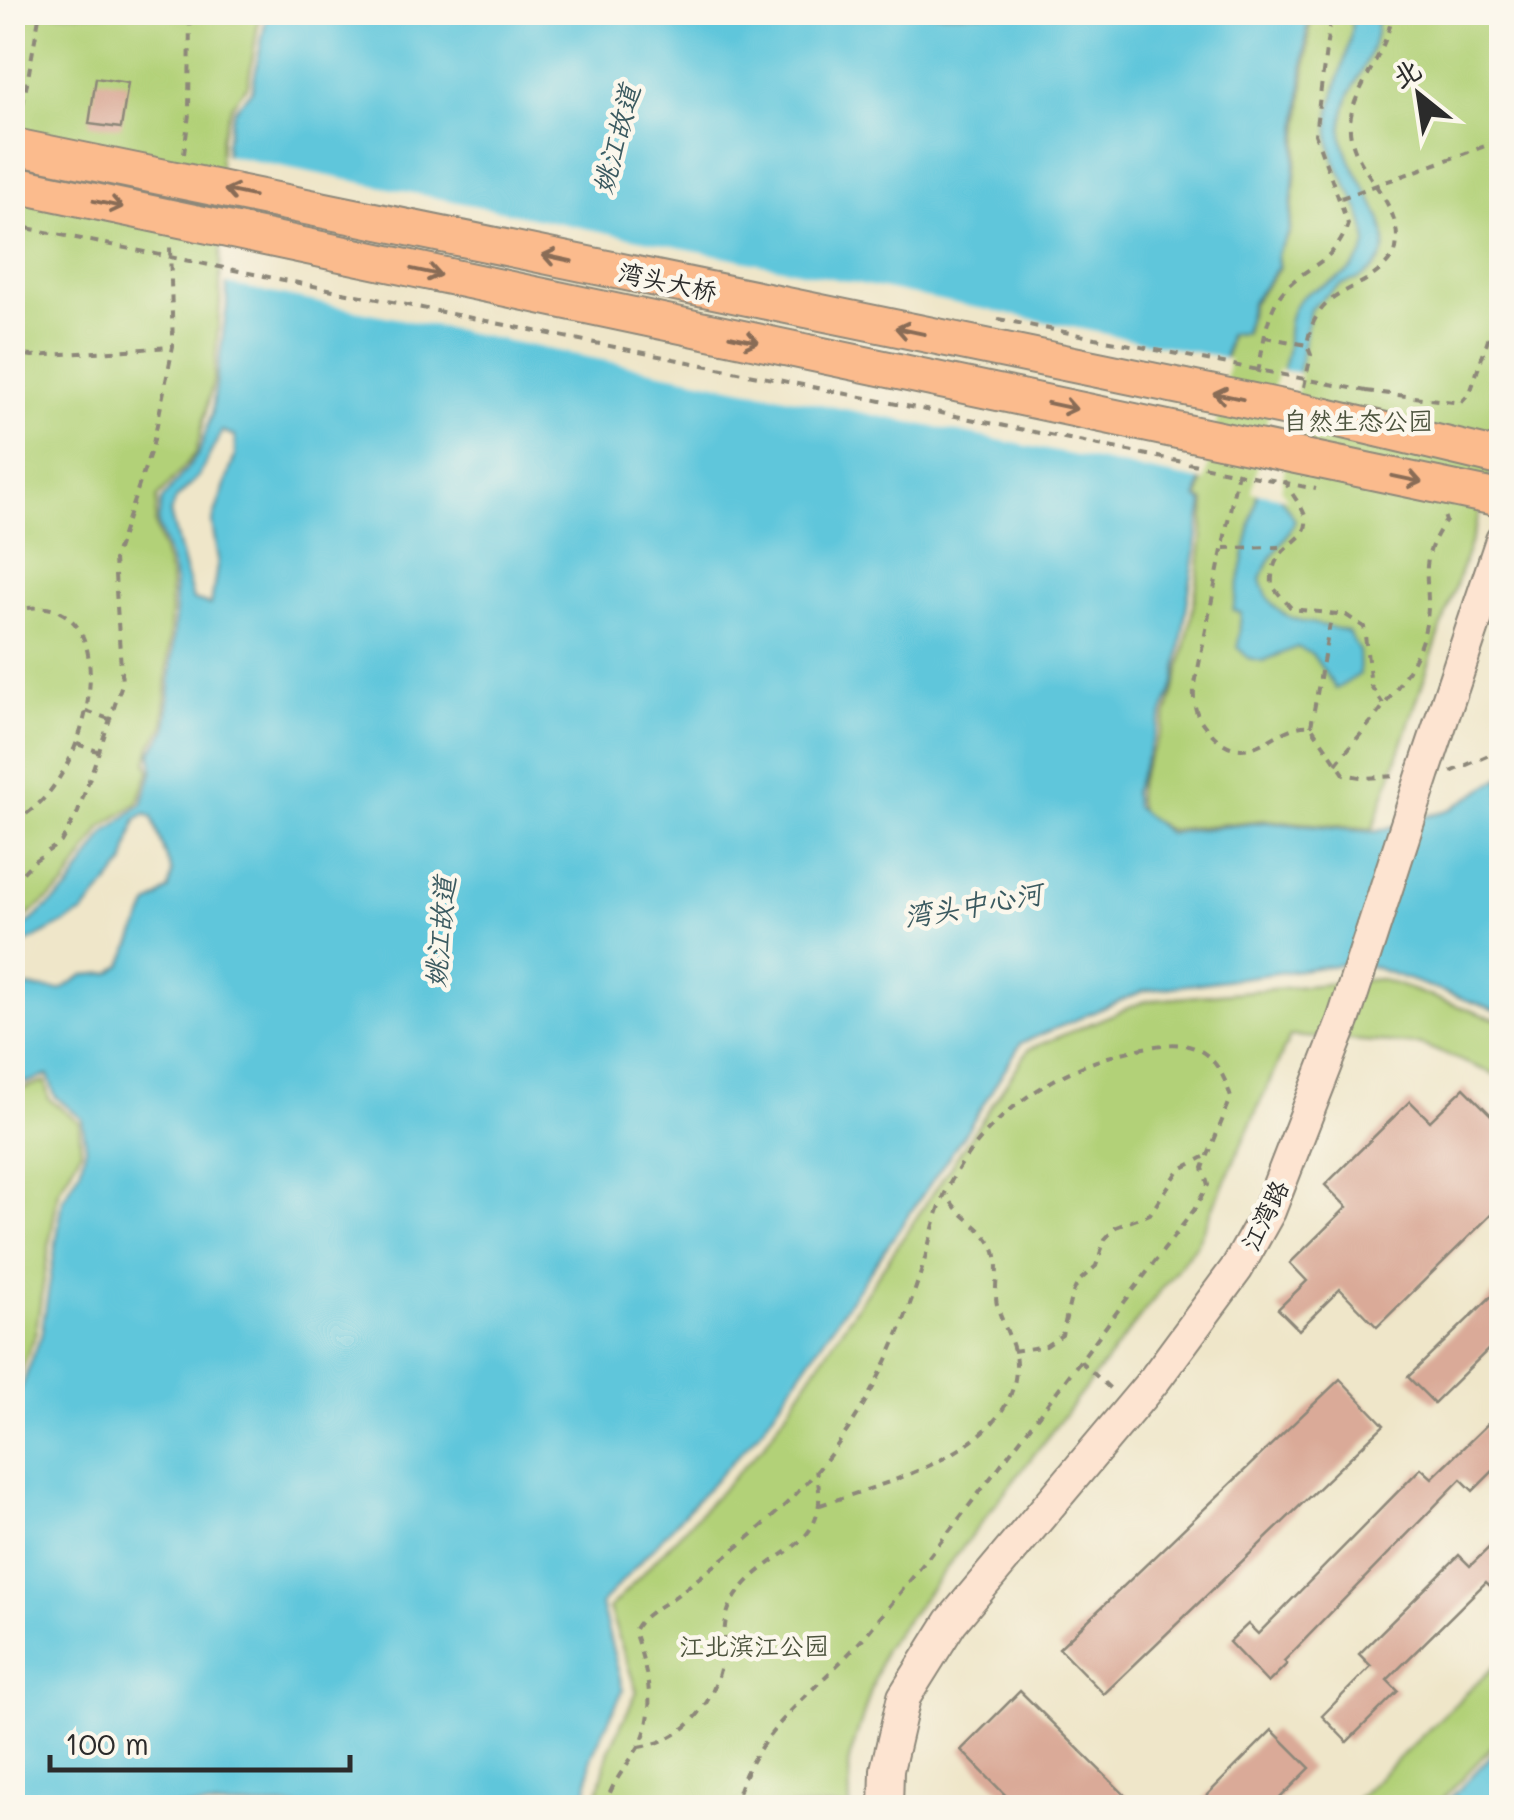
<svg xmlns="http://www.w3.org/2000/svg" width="1514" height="1820" viewBox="0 0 1514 1820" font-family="Mali,'LXGW WenKai TC',sans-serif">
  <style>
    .green { fill: #b2d178; stroke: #6e7e52; stroke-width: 2.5 }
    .water { fill: #5fc6db; stroke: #457883; stroke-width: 2.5; fill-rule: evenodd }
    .pier { fill: #efe6c9 }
    .building { fill: #daaa98 }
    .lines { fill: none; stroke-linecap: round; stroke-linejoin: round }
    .secondary-casing { stroke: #8d887a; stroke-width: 36 }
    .primary-casing { stroke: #8d887a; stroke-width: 39 }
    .path { stroke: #8d887a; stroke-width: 4; stroke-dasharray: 8 8; stroke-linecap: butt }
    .secondary { stroke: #fde4d1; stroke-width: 32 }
    .primary { stroke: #fbbb8d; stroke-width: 35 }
    .secondary-bridge-casing { stroke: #8d887a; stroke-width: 36; stroke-linecap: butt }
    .primary-bridge-casing { stroke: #8d887a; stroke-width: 39; stroke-linecap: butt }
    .path-bridge { stroke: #8d887a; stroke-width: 4; stroke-dasharray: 8 8; stroke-linecap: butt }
    .secondary-bridge { stroke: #fde4d1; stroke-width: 32 }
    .primary-bridge { stroke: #fbbb8d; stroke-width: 35 }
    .oneway { stroke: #896c57 }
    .labels { text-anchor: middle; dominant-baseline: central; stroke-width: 9; stroke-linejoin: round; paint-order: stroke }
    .street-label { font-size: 25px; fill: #2b2b2b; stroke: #fbf7ec }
    .park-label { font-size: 25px; fill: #4d543e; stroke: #fbf7ec }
    .water-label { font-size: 28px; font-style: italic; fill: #3b5a60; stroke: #fbf7ec }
  </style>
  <rect width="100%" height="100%" fill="#fbf7ec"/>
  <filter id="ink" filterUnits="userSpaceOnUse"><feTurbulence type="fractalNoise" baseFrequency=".01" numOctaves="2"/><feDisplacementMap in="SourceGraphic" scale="20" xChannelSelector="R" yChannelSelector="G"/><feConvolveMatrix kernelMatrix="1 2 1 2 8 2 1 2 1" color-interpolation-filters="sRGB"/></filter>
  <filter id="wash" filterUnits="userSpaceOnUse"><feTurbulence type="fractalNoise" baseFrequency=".0048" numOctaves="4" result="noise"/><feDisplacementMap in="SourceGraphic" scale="40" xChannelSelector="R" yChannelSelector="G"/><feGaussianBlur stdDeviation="2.25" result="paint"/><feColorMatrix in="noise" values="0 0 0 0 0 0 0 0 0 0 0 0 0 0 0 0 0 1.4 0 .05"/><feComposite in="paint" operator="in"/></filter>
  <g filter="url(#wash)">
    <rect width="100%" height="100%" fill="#efe6c9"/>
    <g class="green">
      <path d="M13 13H260L248 85 232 105 221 138 220 304 214 378 196 453 157 498 155 524 170 575 171 613 164 727 151 745 147 762 150 770 138 803 102 827 64 887 13 927Z"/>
      <path d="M1311 13H1501V431L1475 529 1373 829 1265 820 1169 830 1142 815C1126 788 1153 755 1162 729 1187 656 1201 578 1205 501L1199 499 1230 334H1245L1252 304 1279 268 1277 254 1290 233Z"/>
      <path d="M1380 979 1501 1021V1077L1422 1045 1290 1036 1197 1243 884 1649 849 1760 850 1807 594 1808 609 1750 637 1692 609 1609 765 1444 1029 1049 1145 1001Z"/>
      <path d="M13 1080 24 1088 45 1081 49 1099 79 1122 81 1151 58 1192 35 1336 13 1390Z"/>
      <path d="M1501 1660V1737L1435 1807H1348Z"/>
    </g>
    <g class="water">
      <path d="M267 13H1308L1289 232 1277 254 1278 267 1251 303 1244 333 1229 334 1197 498 1203 502 1175 682 1133 792 1135 807 1168 833 1265 822 1375 832 1451 809 1501 777V1012L1359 962 1143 991 1021 1043 969 1127 761 1430 601 1604 623 1690 591 1757 585 1807H13L12 1412 41 1336 63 1200 80 1170 86 1147 82 1119 55 1096 48 1075 26 1083 13 1071V986L60 990 84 975 111 973 122 965 148 906 169 889 172 872 152 817 145 814 136 819 124 865 83 913 13 950V936L68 890 106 832 142 804 153 770 151 752 167 729 175 615 174 575 158 524 161 501 199 453 212 413 227 306 226 143 234 110 252 90ZM222 431 235 436V456L212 523 218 560 211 605 193 600 170 513 176 499 198 477Z"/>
      <path d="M1352 13H1377C1379 63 1346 79 1342 127 1339 176 1425 238 1362 277 1356 281 1347 282 1340 285 1330 291 1320 301 1310 309L1276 491 1295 520C1288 540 1269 554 1261 579 1273 628 1308 618 1348 632L1359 651 1360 674 1336 689 1312 654 1297 647 1263 661 1248 658 1238 647 1241 613 1233 610 1288 346C1284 270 1338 301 1363 254 1379 223 1336 178 1331 147 1322 98 1354 59 1352 13Z"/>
      <path d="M1501 1745V1807H1442Z"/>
    </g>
    <g class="pier">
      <path d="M221 154 1229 359 1205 482 222 283Z"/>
      <path d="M1278 369 1300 373 1281 490 1288 499 1252 492Z"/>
    </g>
    <g id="blocks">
      <g class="building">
        <path d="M96 78 128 83 121 128 89 124Z"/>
        <path d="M1464 1088 1502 1126V1204L1377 1327 1340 1289 1299 1330 1278 1309 1307 1281 1290 1263 1347 1207 1325 1185 1410 1101 1430 1121Z"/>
        <path d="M1502 1286V1336L1434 1403 1408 1377Z"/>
        <path d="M1340 1379 1384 1425 1104 1694 1059 1648Z"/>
        <path d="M1502 1410V1462L1473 1491 1461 1479 1284 1661 1287 1664 1268 1683 1229 1642 1248 1624 1258 1634 1421 1468 1432 1478Z"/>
        <path d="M1502 1535V1597L1486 1582 1387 1680 1398 1691 1347 1742 1322 1716 1371 1666 1359 1654 1459 1555 1470 1566Z"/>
        <path d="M1020 1691 1138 1808H1018L961 1750Z"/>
        <path d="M1272 1730 1310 1768 1270 1808H1194Z"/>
      </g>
    </g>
  </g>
  <g filter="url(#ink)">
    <use href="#blocks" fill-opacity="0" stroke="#8d887a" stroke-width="2.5"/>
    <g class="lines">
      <defs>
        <g id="secondary">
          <path d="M1425 769 1502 540"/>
          <path d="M886 1808 887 1770 904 1697 951 1622 1155 1379 1237 1268 1269 1211 1343 1021"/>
        </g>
        <g id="primary">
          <path d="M1324 416 1502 458"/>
          <path d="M1312 459 1502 499"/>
        </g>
      </defs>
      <use href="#secondary" class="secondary-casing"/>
      <use href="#primary" class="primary-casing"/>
      <g class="path">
        <path d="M179 12 190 16"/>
        <path d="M20 121 40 12"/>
        <path d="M184 154 189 114 190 12"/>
        <path d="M1341 198 1502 140"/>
        <path d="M1265 337 1307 345C1317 281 1367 297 1395 253 1407 206 1360 179 1351 137 1342 98 1389 57 1392 12"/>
        <path d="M12 353 32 356 173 347"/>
        <path d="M1258 373C1263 348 1265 319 1279 297 1302 264 1334 267 1348 224L1315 134 1331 12"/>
        <path d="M1304 387 1311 355 1307 345"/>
        <path d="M1366 391 1461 403 1470 393 1502 297"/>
        <path d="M1238 471 1194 689C1193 708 1197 718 1210 732 1249 775 1275 722 1311 726L1344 774 1365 778 1397 776"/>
        <path d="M1285 480C1289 493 1308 511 1306 524 1304 545 1269 545 1272 586L1292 609 1346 615 1364 627 1371 686 1383 704"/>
        <path d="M1224 548 1284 547"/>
        <path d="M12 611C138 577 91 793 12 821"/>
        <path d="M86 711 112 720"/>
        <path d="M1311 726 1332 613"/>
        <path d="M77 744 100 752"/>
        <path d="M1336 764C1366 726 1411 681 1424 633 1437 586 1411 569 1446 521L1443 513"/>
        <path d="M1451 772 1502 749"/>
        <path d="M12 884 34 861 61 842 78 812 122 684 114 559 153 444 173 347 170 247"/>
        <path d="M1013 1351 1046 1346 1062 1335 1071 1297 1078 1282 1096 1266 1105 1239 1116 1227 1150 1214 1179 1170 1204 1157"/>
        <path d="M1080 1361 1113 1391"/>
        <path d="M820 1505C885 1483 1019 1450 1016 1363 1015 1343 1002 1324 997 1305 993 1286 1002 1262 992 1245 981 1225 958 1217 947 1195"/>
        <path d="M639 1747C688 1740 717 1701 723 1653 725 1635 723 1616 733 1601 765 1545 835 1555 816 1471"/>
        <path d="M605 1808C611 1782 626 1768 639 1746 659 1709 646 1667 634 1631 642 1613 665 1605 680 1593 730 1553 786 1511 826 1460 870 1404 899 1340 921 1272 930 1243 935 1212 949 1185 991 1105 1075 1056 1163 1045 1202 1040 1221 1062 1231 1098L1203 1168 1208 1185 1194 1210C1087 1351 982 1493 870 1630 823 1687 750 1731 734 1808"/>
      </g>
      <use href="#secondary" class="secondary"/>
      <use href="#primary" class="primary"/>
      <defs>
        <path id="secondary-bridge" d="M1343 1021 1425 769"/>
        <g id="primary-bridge">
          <path d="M12 146 1324 416"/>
          <path d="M12 184 1312 459"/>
        </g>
      </defs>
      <use href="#secondary-bridge" class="secondary-bridge-casing"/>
      <use href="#primary-bridge" class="primary-bridge-casing"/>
      <g class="path-bridge">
        <path d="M12 225 1316 489"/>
        <path d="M998 319 1366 391"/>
      </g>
      <use href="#secondary-bridge" class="secondary-bridge"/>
      <use href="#primary-bridge" class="primary-bridge"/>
    </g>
    <defs><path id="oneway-shaft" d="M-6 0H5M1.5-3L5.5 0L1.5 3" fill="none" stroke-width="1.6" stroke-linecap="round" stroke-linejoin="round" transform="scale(2.5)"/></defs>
    <g class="oneway">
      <use href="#oneway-shaft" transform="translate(239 193) rotate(-168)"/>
      <use href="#oneway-shaft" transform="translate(108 204) rotate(12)"/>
      <use href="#oneway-shaft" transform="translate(557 258) rotate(-168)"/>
      <use href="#oneway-shaft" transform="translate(426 272) rotate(12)"/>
      <use href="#oneway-shaft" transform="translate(910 331) rotate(-168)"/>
      <use href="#oneway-shaft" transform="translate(744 339) rotate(12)"/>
      <use href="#oneway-shaft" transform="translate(1228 396) rotate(-168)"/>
      <use href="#oneway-shaft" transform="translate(1062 406) rotate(12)"/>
      <use href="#oneway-shaft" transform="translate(1407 479) rotate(12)"/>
    </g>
  </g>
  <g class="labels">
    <g class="street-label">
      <text transform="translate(668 281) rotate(12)">湾头大桥</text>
      <text transform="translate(1264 1215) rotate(-64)">江湾路</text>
    </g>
    <g class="park-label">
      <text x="1358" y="420">自然生态公园</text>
      <text x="754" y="1645">江北滨江公园</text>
    </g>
    <g class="water-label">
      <text transform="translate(615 139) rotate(-75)">姚江故道</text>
      <text transform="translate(973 904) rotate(-10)">湾头中心河</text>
      <text transform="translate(439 932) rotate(-85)">姚江故道</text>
    </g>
  </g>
  <rect width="1514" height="1820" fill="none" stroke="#fbf7ec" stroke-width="50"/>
  <g transform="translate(1419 95) rotate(330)" stroke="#fbf7ec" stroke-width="8" paint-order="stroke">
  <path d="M0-8L18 38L0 25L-18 38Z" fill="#2b2b2b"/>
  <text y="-15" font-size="28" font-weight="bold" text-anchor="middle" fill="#2b2b2b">北</text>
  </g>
  <path d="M50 1755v15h300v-15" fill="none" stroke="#2b2b2b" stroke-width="5"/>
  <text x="65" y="1755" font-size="30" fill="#2b2b2b" stroke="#fbf7ec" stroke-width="8" paint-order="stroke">100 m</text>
</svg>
